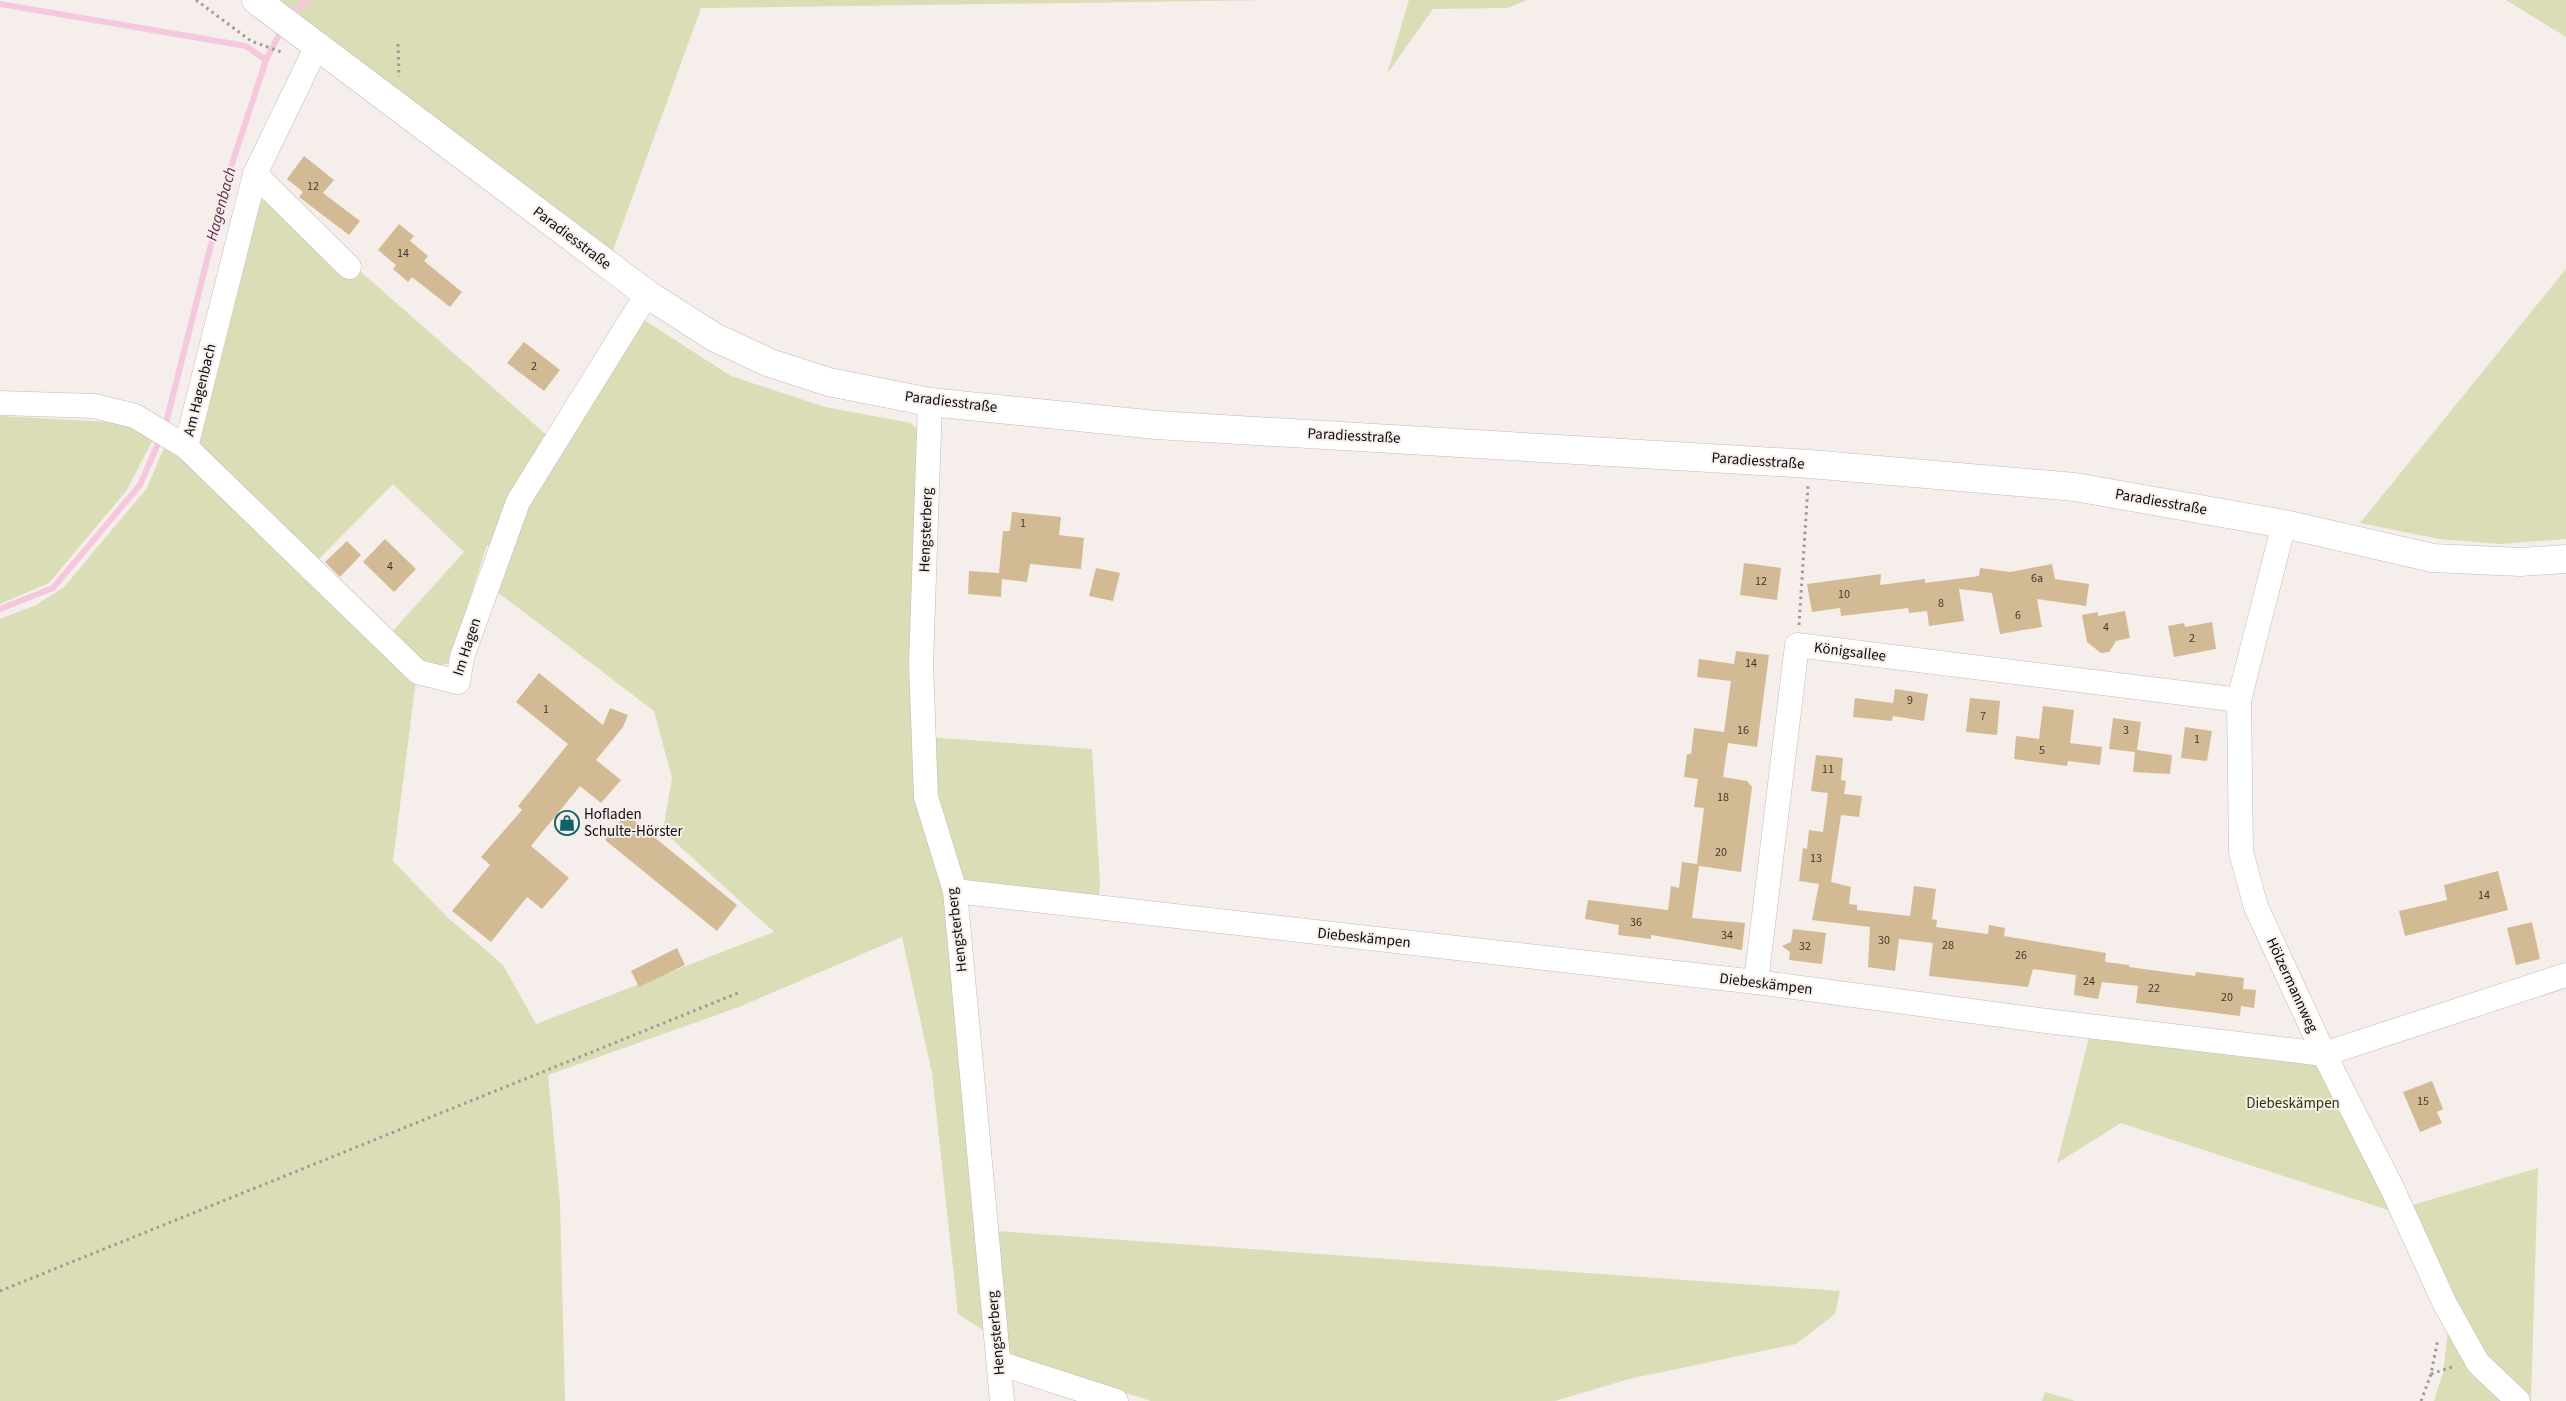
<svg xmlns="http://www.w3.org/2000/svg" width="2566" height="1401" viewBox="0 0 2566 1401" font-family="'Source Sans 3',sans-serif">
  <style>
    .green { fill: #daddb6 }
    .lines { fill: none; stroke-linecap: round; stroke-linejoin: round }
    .stream { stroke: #f5c8de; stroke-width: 6 }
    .building { fill: #d2bb94 }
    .street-casing { stroke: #c2bbb7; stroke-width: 25 }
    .secondary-casing { stroke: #c2bbb7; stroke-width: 29 }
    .path { stroke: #9f9996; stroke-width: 3; stroke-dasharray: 2.5 4; stroke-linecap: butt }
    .street { stroke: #fff; stroke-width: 24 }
    .secondary { stroke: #fff; stroke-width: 28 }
    .labels { text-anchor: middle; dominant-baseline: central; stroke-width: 4; stroke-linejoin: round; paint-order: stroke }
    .number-label { font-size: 12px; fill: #3f382d }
    .street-label { font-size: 15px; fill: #0e0c0b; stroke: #f6eeea }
    .poi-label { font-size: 15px; fill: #0e0c0b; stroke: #f6eeea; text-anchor: start }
    .park-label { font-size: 15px; fill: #333400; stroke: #f6eeea }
    .water-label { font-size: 16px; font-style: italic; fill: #632d4c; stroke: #f6eeea }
  </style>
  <rect width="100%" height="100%" fill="#f6eeea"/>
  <g class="green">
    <path d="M265 0H1278L701 8 612 253Z"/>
    <path d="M1409 0H1528L1507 8 1433 9 1387 74Z"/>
    <path d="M2506 0H2566V37Z"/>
    <path d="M266 197 353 265 550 438 491 546 487 545 449 663C425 673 407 649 390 634L464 552 393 484 316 562 197 441 257 203Z"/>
    <path d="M2566 269V539L2500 544 2439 539 2360 523Z"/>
    <path d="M641 318 731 376 825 407 911 423 921 433 915 663 947 900 986 1332 958 1314 932 1073 902 937 739 1007 548 1075 560 1202 565 1401H0V619L36 605 64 587 147 488 167 441 416 680 393 861 446 916 503 965 536 1024 774 932 663 831 672 778 654 711 496 591 522 510Z"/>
    <path d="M0 416 109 422 138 426 155 435 127 490 49 583 0 604Z"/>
    <path d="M927 737 1092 749 1100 884 1098 902 958 888 929 797Z"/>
    <path d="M2089 1038 2319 1065 2391 1211 2121 1123 2057 1163Z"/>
    <path d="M2538 1168 2531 1401H2524L2485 1362 2409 1206Z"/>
    <path d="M996 1231 1840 1291 1835 1314 1796 1344 1629 1379 1555 1401H1151L1006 1355Z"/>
    <path d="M2449 1322 2510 1401H2434L2443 1373Z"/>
    <path d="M2045 1392 2075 1401H2042Z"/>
  </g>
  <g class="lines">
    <g class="stream">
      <path d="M0 4 246 46 266 60"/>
      <path d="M289 16 307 0"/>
      <path d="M166 423 229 173 266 60 283 27"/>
      <path d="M0 609 53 588 140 485 160 439"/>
    </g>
  </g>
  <g class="building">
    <path d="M304 156 334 180 323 193 360 221 349 235 299 197 303 192 287 179Z"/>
    <path d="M399 224 414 236 410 241 428 256 424 261 462 292 450 307 412 277 408 282 393 269 396 265 378 250Z"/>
    <path d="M524 342 560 370 544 391 507 363Z"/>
    <path d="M1012 512 1061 517 1059 535 1084 538 1081 569 1030 564 1027 582 1002 579 1001 597 968 594 969 571 999 573 1003 531H1010Z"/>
    <path d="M385 539 416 569 394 592 363 562Z"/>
    <path d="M347 541 361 555 340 577 325 562Z"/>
    <path d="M1744 563 1781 568 1777 600 1740 595Z"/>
    <path d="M2052 564 2055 579 2089 584 2086 606 2037 599 2042 627 2000 634 1992 593 1959 589 1964 621 1929 626 1927 611 1909 613 1908 608 1841 616 1840 608 1812 612 1807 584 1881 574 1880 585 1925 579V583L1979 576 1980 568 2010 572Z"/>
    <path d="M1096 568 1120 573 1113 601 1089 596Z"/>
    <path d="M2125 611 2130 638 2116 641 2109 652 2101 653 2087 642 2082 615 2098 612V616Z"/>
    <path d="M2212 622 2216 649 2174 657 2168 626 2184 623 2185 627Z"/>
    <path d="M1736 651 1769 655 1757 747 1728 743 1723 777 1747 781 1752 787 1741 872 1699 866 1692 918 1745 923 1742 950 1651 935V939L1618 935 1619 925 1585 919 1588 900 1668 910 1671 886 1679 888 1682 862 1697 864 1704 808 1694 807 1698 779 1684 777 1687 754H1691L1694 728 1724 732 1731 681 1697 677 1699 659 1734 664Z"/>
    <path d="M539 673 603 725 610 708 628 715 623 727 596 760 621 780 601 803 580 786 531 846 569 878 542 909 527 897 491 942 452 911 490 865 481 857 522 810 518 806 568 744 516 702Z"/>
    <path d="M1895 689 1928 694 1924 721 1893 716 1892 721 1853 717 1855 698 1893 703Z"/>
    <path d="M1970 698 2000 701 1997 735 1966 732Z"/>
    <path d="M2043 706 2074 710 2070 743 2102 747 2100 765 2068 761 2067 766 2014 759 2016 736 2039 739Z"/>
    <path d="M2113 718 2141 722 2137 750 2172 755 2170 774 2133 772 2135 752 2109 749Z"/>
    <path d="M2185 727 2212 731 2207 761 2181 758Z"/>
    <path d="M1816 755 1843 758 1841 780 1846 781 1844 794 1862 796 1859 817 1841 815 1831 882 1851 887 1849 904 1857 905V910L1910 916 1914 886 1936 889 1932 919 1937 920 1936 927 1988 934 1989 925 2005 928 2004 936 2106 953 2105 962 2129 965V967L2195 976 2196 972 2244 978 2243 989 2256 990 2254 1008 2241 1006 2240 1016 2136 1003 2138 986 2102 982 2098 999 2074 995 2076 975 2033 969 2028 987 1929 976 1933 943 1899 939 1895 971 1868 967 1870 927 1812 920 1819 884 1799 881 1803 848 1807 849 1809 830 1823 832 1828 793 1811 791Z"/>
    <path d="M626 814 737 905 717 931 605 840Z"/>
    <path d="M2498 871 2508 910 2405 936 2399 911 2447 900 2444 885Z"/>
    <path d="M2532 922 2540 959 2516 965 2507 928Z"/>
    <path d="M1793 929 1826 933 1822 964 1789 960 1790 952 1782 946 1791 942Z"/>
    <path d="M677 948 685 965 639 987 631 971Z"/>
    <path d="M2432 1081 2443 1109 2437 1112 2442 1123 2420 1132 2403 1092Z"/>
  </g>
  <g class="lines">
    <defs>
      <g id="street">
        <path d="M255 174 349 267"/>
        <path d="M930 402 921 664 926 797 955 891 1002 1401"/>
        <path d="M0 403 94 406 135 416 186 447 418 672 458 682 462 657 518 502 647 294"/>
        <path d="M186 447 255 174 317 46"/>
        <path d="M2284 524 2239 700 2241 852 2256 907 2324 1054 2392 1188 2445 1304 2478 1363 2518 1401"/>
        <path d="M955 891 1756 982 2038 1020 2324 1054 2566 975"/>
        <path d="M1756 982 1797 645 2239 700"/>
        <path d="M999 1363 1116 1401"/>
      </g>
      <path id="secondary" d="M256 0 647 294 714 337 770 363 829 382 930 402 1156 425 1810 464 2075 487 2284 524 2433 558 2520 562 2566 559"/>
    </defs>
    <use href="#street" class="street-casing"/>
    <use href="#secondary" class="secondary-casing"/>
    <g class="path">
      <path d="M196 0 251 41 284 53"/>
      <path d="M398 44 399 77"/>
      <path d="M1799 625 1808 486"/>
      <path d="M0 1291 738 993"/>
      <path d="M2431 1374 2455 1366"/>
      <path d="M2421 1401 2431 1374 2438 1339"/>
    </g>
    <use href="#street" class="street"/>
    <use href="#secondary" class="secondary"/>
  </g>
  <defs>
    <symbol id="shop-ring" viewBox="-11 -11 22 22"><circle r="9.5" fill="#f6eeea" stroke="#116168" stroke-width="1.5"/><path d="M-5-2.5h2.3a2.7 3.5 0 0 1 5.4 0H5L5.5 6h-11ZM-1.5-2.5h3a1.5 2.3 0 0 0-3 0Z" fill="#116168"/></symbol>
  </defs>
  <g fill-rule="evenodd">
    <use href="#shop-ring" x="553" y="809" width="28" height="28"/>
  </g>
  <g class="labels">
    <g class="number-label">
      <text x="313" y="186">12</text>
      <text x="403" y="253">14</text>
      <text x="534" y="366">2</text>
      <text x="1023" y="523">1</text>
      <text x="390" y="566">4</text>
      <text x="2037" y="578">6a</text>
      <text x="1761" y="581">12</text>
      <text x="1844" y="594">10</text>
      <text x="1941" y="603">8</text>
      <text x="2018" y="615">6</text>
      <text x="2106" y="627">4</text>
      <text x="2192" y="638">2</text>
      <text x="1751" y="663">14</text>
      <text x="1910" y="700">9</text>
      <text x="546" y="709">1</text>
      <text x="1983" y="716">7</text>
      <text x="1743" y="730">16</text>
      <text x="2126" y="730">3</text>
      <text x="2197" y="739">1</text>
      <text x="2042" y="750">5</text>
      <text x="1828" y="769">11</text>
      <text x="1723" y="797">18</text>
      <text x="1721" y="852">20</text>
      <text x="1816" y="858">13</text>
      <text x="2484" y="895">14</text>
      <text x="1636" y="922">36</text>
      <text x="1727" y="935">34</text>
      <text x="1884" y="940">30</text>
      <text x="1948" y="945">28</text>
      <text x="1805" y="946">32</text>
      <text x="2021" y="955">26</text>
      <text x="2089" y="981">24</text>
      <text x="2154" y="988">22</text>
      <text x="2227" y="997">20</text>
      <text x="2423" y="1101">15</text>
    </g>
    <g class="street-label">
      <text transform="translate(572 238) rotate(37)">Paradiesstraße</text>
      <text transform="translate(200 390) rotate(-76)">Am Hagenbach</text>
      <text transform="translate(951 402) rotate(7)">Paradiesstraße</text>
      <text transform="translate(1354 436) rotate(3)">Paradiesstraße</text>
      <text transform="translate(1758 461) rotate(4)">Paradiesstraße</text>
      <text transform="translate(2161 502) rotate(10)">Paradiesstraße</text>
      <text transform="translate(926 530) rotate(-88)">Hengsterberg</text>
      <text transform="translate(467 647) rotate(-72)">Im Hagen</text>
      <text transform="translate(1850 652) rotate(7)">Königsallee</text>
      <text transform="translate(957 930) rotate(-97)">Hengsterberg</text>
      <text transform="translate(1364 938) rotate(6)">Diebeskämpen</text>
      <text transform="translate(1766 984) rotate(7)">Diebeskämpen</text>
      <text transform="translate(2292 985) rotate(65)">Hölzermannweg</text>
      <text transform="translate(996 1333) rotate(-95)">Hengsterberg</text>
    </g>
    <g class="poi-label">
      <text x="584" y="814">Hofladen<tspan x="584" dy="17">Schulte-Hörster</tspan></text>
    </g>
    <g class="park-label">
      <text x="2293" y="1103">Diebeskämpen</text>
    </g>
    <g class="water-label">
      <text transform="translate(221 204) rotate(-75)">Hagenbach</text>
    </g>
  </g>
</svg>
